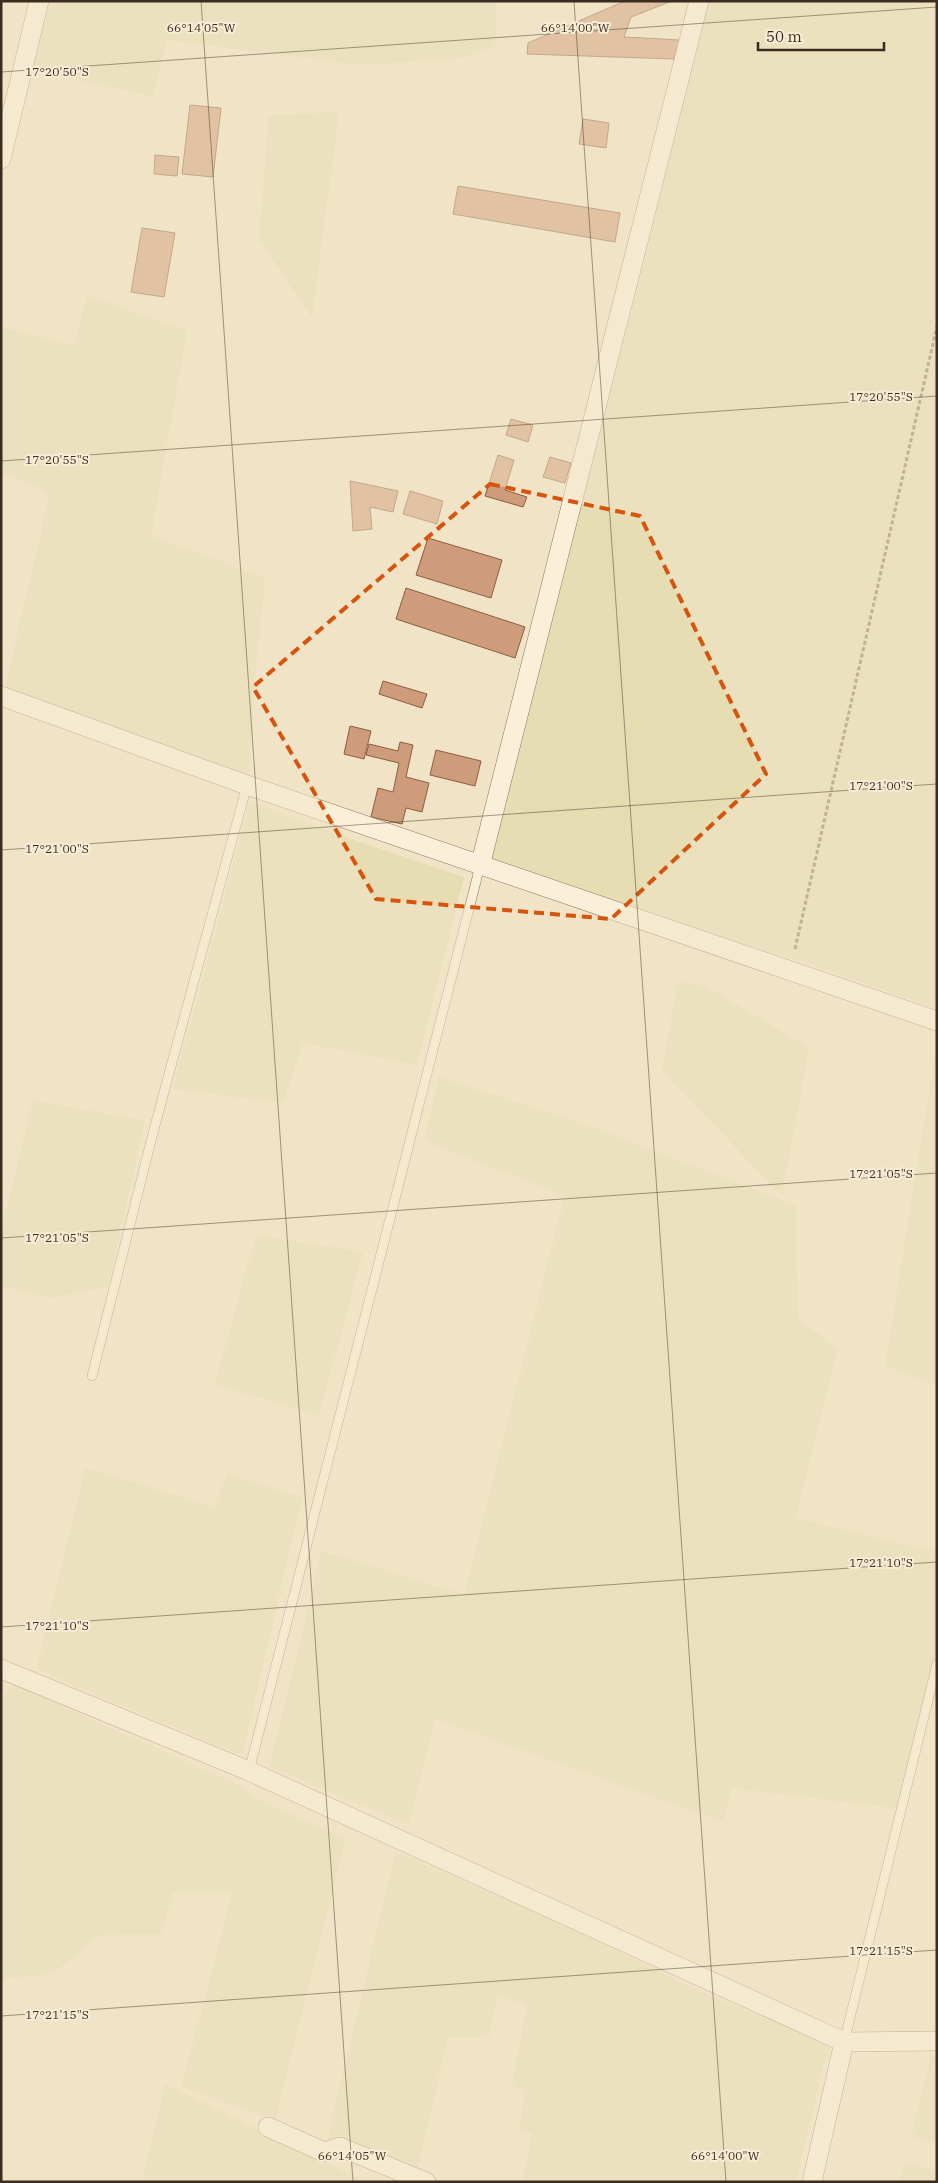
<svg xmlns="http://www.w3.org/2000/svg" width="938" height="2183" viewBox="0 0 938 2183" font-family="'IBM Plex Serif',serif">
  <style>
    .farmland { fill: #e6ddb3 }
    .building { fill: #cf9c7b; stroke: #8c5d40 }
    .lines { fill: none; stroke-linecap: round; stroke-linejoin: round }
    .service-casing { stroke: #8c745b; stroke-width: 10 }
    .minor-casing { stroke: #8c745b; stroke-width: 20 }
    .path { stroke: #8c745b; stroke-width: 3; stroke-dasharray: 4 2.5; stroke-linecap: butt }
    .service { stroke: #faf0da; stroke-width: 9 }
    .minor { stroke: #faf0da; stroke-width: 19 }
    .marked { fill: none; stroke: #d7540e; stroke-width: 4; stroke-dasharray: 10 6; stroke-linejoin: round }
    .ticks { fill: none; stroke: #3c2c1f; stroke-width: 1; stroke-opacity: 0.45 }
    .ticks-label { font-size: 12px; text-anchor: middle; fill: #3c2c1f; stroke: #f7edd6; stroke-width: 4; stroke-linejoin: round; paint-order: stroke }
  </style>
  <rect width="100%" height="100%" fill="#f0e3c6"/>
  <g class="farmland">
    <path d="M50 1H496L495 46 462 58 361 65 166 40 153 97 33 69Z"/>
    <path d="M710 1H937V1009L812 965 490 864Z"/>
    <path d="M339 112 312 317 259 240 269 115Z"/>
    <path d="M87 296 187 330 151 536 265 577 252 710 249 775 164 748 4 692 49 498 37 487 1 472V327L74 345Z"/>
    <path d="M250 802 354 840 464 877 417 1065 303 1043 283 1103 173 1089Z"/>
    <path d="M678 982 705 986 809 1048 782 1196 662 1071Z"/>
    <path d="M937 1043V1385L885 1366Z"/>
    <path d="M439 1077 584 1124 795 1205 798 1318 837 1349 796 1518 937 1552V1669L901 1809 732 1788 723 1822 435 1719 408 1824 269 1767 322 1551 465 1595 565 1196 425 1141Z"/>
    <path d="M33 1100 145 1121 108 1287 49 1298 1 1286V1230Z"/>
    <path d="M256 1235 363 1252 319 1416 215 1384Z"/>
    <path d="M85 1468 186 1498 214 1508 227 1474 302 1497 242 1755 81 1689 37 1668Z"/>
    <path d="M11 1684 241 1786 257 1799 346 1839 275 2121 182 2086 232 1893H173L162 1934 100 1935 52 1974 1 1979V1703Z"/>
    <path d="M396 1851 556 1922 700 1991 831 2046 823 2067 796 2182H523L532 2133 519 2131 526 2090 512 2086 527 2004 497 1996 489 2037 448 2038 417 2170 327 2141Z"/>
    <path d="M931 2056H937V2144L912 2136Z"/>
    <path d="M165 2084 359 2179V2182H142Z"/>
    <path d="M904 2162 935 2171 937 2164V2182H899Z"/>
  </g>
  <g class="building">
    <path d="M625 1H672L631 17 624 37 680 40 674 59 527 54 528 43Z"/>
    <path d="M190 105 221 108 213 177 182 174Z"/>
    <path d="M583 119 609 123 606 148 579 144Z"/>
    <path d="M155 155 179 157 177 176 154 174Z"/>
    <path d="M458 186 620 213 615 242 453 214Z"/>
    <path d="M142 228 175 233 164 297 131 292Z"/>
    <path d="M511 419 533 425 528 442 506 435Z"/>
    <path d="M498 455 514 460 505 490 527 497 523 507 485 496Z"/>
    <path d="M550 457 571 463 565 483 543 477Z"/>
    <path d="M350 481 398 491 393 512 370 507 372 529 353 531Z"/>
    <path d="M410 491 443 501 437 524 403 514Z"/>
    <path d="M428 538 502 560 491 598 416 575Z"/>
    <path d="M406 588 525 627 515 658 396 619Z"/>
    <path d="M383 681 427 694 422 708 379 694Z"/>
    <path d="M350 726 371 731 364 759 344 754Z"/>
    <path d="M400 742 413 745 406 777 429 783 422 812 406 808 402 824 371 817 378 788 393 792 399 763 366 755 369 744 398 751Z"/>
    <path d="M436 750 481 761 475 786 430 775Z"/>
  </g>
  <g class="lines">
    <defs>
      <g id="service">
        <path d="M92 1376 153 1133 247 785"/>
        <path d="M249 1771 480 866"/>
        <path d="M844 2042 937 1664"/>
      </g>
      <g id="minor">
        <path d="M1 159 39 1"/>
        <path d="M1 696 247 785 937 1021"/>
        <path d="M480 866 699 1"/>
        <path d="M1 1669 249 1771 844 2042 937 2041"/>
        <path d="M268 2127 324 2152 340 2147 426 2182"/>
        <path d="M812 2182 844 2042"/>
      </g>
    </defs>
    <use href="#service" class="service-casing"/>
    <use href="#minor" class="minor-casing"/>
    <path class="path" d="M795 949 937 326"/>
    <use href="#service" class="service"/>
    <use href="#minor" class="minor"/>
  </g>
  <path d="M0 0H938V2183H0ZM490 484 640 516 766 774 611 919 376 899 253 687Z" fill="#f0e3c6" fill-opacity=".55" fill-rule="evenodd"/>
  <path class="marked" d="M490 484 640 516 766 774 611 919 376 899 253 687Z"/>
  <path class="ticks" d="M201 1 353 2182M574 1 726 2182M1 72 937 7M1 461 937 396M1 850 937 784M1 1238 937 1173M1 1627 937 1562M1 2016 937 1950"/>
  <g class="ticks-label">
    <text x="201" y="32">66°14'05"W</text>
    <text x="575" y="32">66°14'00"W</text>
    <text x="57" y="76">17°20'50"S</text>
    <text x="881" y="401">17°20'55"S</text>
    <text x="57" y="464">17°20'55"S</text>
    <text x="881" y="790">17°21'00"S</text>
    <text x="57" y="853">17°21'00"S</text>
    <text x="881" y="1178">17°21'05"S</text>
    <text x="57" y="1242">17°21'05"S</text>
    <text x="881" y="1567">17°21'10"S</text>
    <text x="57" y="1630">17°21'10"S</text>
    <text x="881" y="1955">17°21'15"S</text>
    <text x="57" y="2019">17°21'15"S</text>
    <text x="352" y="2160">66°14'05"W</text>
    <text x="725" y="2160">66°14'00"W</text>
  </g>
  <rect width="938" height="2183" fill="none" stroke="#3c2c1f" stroke-width="5"/>
  <path d="M758 42v8h126v-8" fill="none" stroke="#3c2c1f" stroke-width="2.5"/>
  <text x="766" y="42" font-size="15" fill="#3c2c1f" stroke="#f7edd6" stroke-width="4" paint-order="stroke">50 m</text>
</svg>
